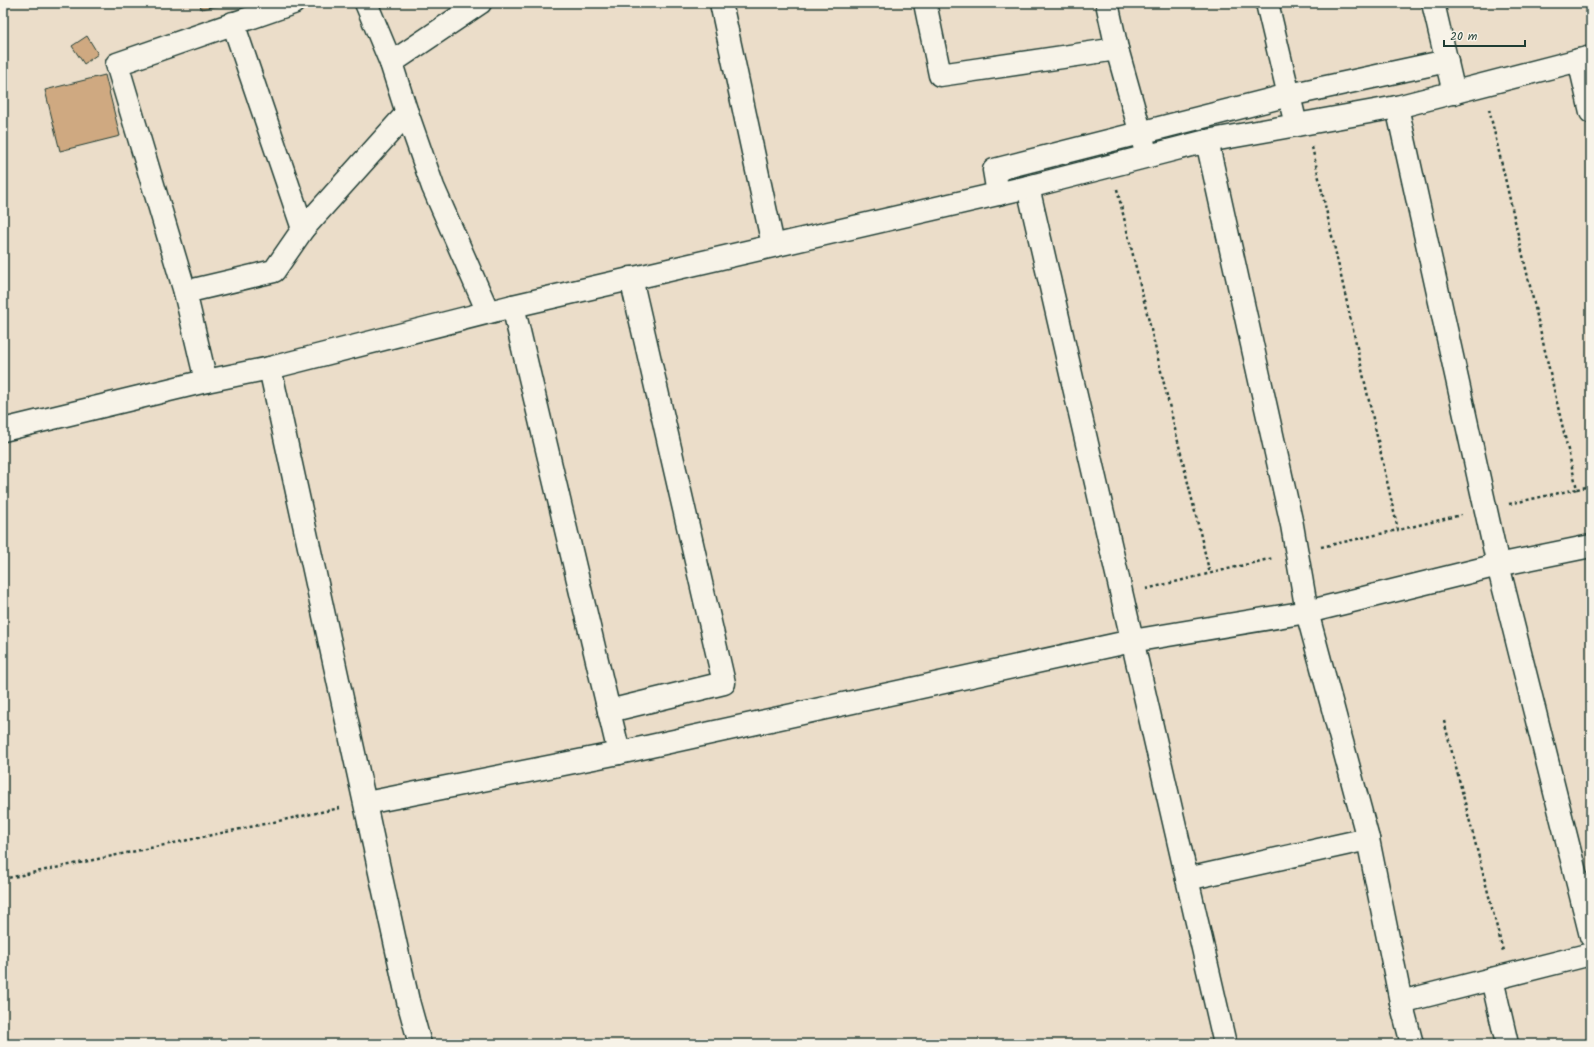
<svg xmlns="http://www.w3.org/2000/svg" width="1594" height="1047" viewBox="0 0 1594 1047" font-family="Kalam,sans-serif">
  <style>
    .building { fill: #cfa981; stroke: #1f3d34 }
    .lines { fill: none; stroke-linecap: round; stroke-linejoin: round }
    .minor-casing { stroke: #1f3d34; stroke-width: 25 }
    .tertiary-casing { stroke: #1f3d34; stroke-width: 25 }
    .path { stroke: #1f3d34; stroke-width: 2.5; stroke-dasharray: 3 3; stroke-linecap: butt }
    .minor { stroke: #f7f3e8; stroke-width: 22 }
    .tertiary { stroke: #f7f3e8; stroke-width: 22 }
  </style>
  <rect width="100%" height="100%" fill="#ebddc9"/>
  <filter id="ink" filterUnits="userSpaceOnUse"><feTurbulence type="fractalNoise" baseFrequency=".025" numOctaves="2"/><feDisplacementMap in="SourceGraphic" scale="8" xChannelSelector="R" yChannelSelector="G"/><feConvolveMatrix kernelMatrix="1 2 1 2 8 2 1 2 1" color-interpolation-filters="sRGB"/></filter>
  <g filter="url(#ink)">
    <g class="building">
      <path d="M200 3H234L201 9Z"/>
      <path d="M87 36 98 54 84 64 72 46Z"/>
      <path d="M105 75 120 136 60 151 45 90Z"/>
    </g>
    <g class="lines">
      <defs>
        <g id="minor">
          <path d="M366 3 391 63 407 113 433 187 488 312"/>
          <path d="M721 3 773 245"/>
          <path d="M925 3 940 75 1117 49 1144 145"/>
          <path d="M1107 3 1117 49"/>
          <path d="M1267 3 1296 125"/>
          <path d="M1433 3 1454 93"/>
          <path d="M233 23 303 229 407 113"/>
          <path d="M1579 60 1591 112"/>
          <path d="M391 63 480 3"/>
          <path d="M1397 107 1498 565 1591 936"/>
          <path d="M1207 141 1292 525 1307 612 1368 839 1401 1002 1591 954"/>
          <path d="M1028 187 1225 1044"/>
          <path d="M998 194 994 170 1289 95 1447 61"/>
          <path d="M185 292 274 271 303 229"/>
          <path d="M513 306 609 711"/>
          <path d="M270 368 408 1001 420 1044"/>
          <path d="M206 381 185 292 117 64 293 3"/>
          <path d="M619 753 609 711 724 683 631 278"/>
          <path d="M366 803 619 753 1132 641 1307 612 1498 565 1591 546"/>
          <path d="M1187 879 1368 839"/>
          <path d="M1492 979 1507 1044"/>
          <path d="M1401 1002 1412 1044"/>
        </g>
        <path id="tertiary" d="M3 430 206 381 270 368 513 306 1028 187 1207 141 1397 107 1591 57"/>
      </defs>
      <use href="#minor" class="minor-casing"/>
      <use href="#tertiary" class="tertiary-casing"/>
      <g class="path">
        <path d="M1489 109 1577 489 1591 486"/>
        <path d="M1312 147 1398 530 1461 515"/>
        <path d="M1117 189 1210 574"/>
        <path d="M1509 504 1577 489"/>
        <path d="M1321 547 1398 530"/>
        <path d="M1146 589 1273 558"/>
        <path d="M1444 721 1503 951"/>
        <path d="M3 879 340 808"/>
      </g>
      <use href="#minor" class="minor"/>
      <use href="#tertiary" class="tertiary"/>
    </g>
  </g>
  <rect width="1594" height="1047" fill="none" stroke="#f7f3e8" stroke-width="16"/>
  <rect x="8" y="8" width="1578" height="1031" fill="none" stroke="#1f3d34" stroke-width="1.5" filter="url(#ink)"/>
  <path d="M1444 40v6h81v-6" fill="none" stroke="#1f3d34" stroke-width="2"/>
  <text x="1450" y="40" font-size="12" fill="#1f3d34" stroke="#f7f3e8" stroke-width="3" paint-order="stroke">20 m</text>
</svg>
